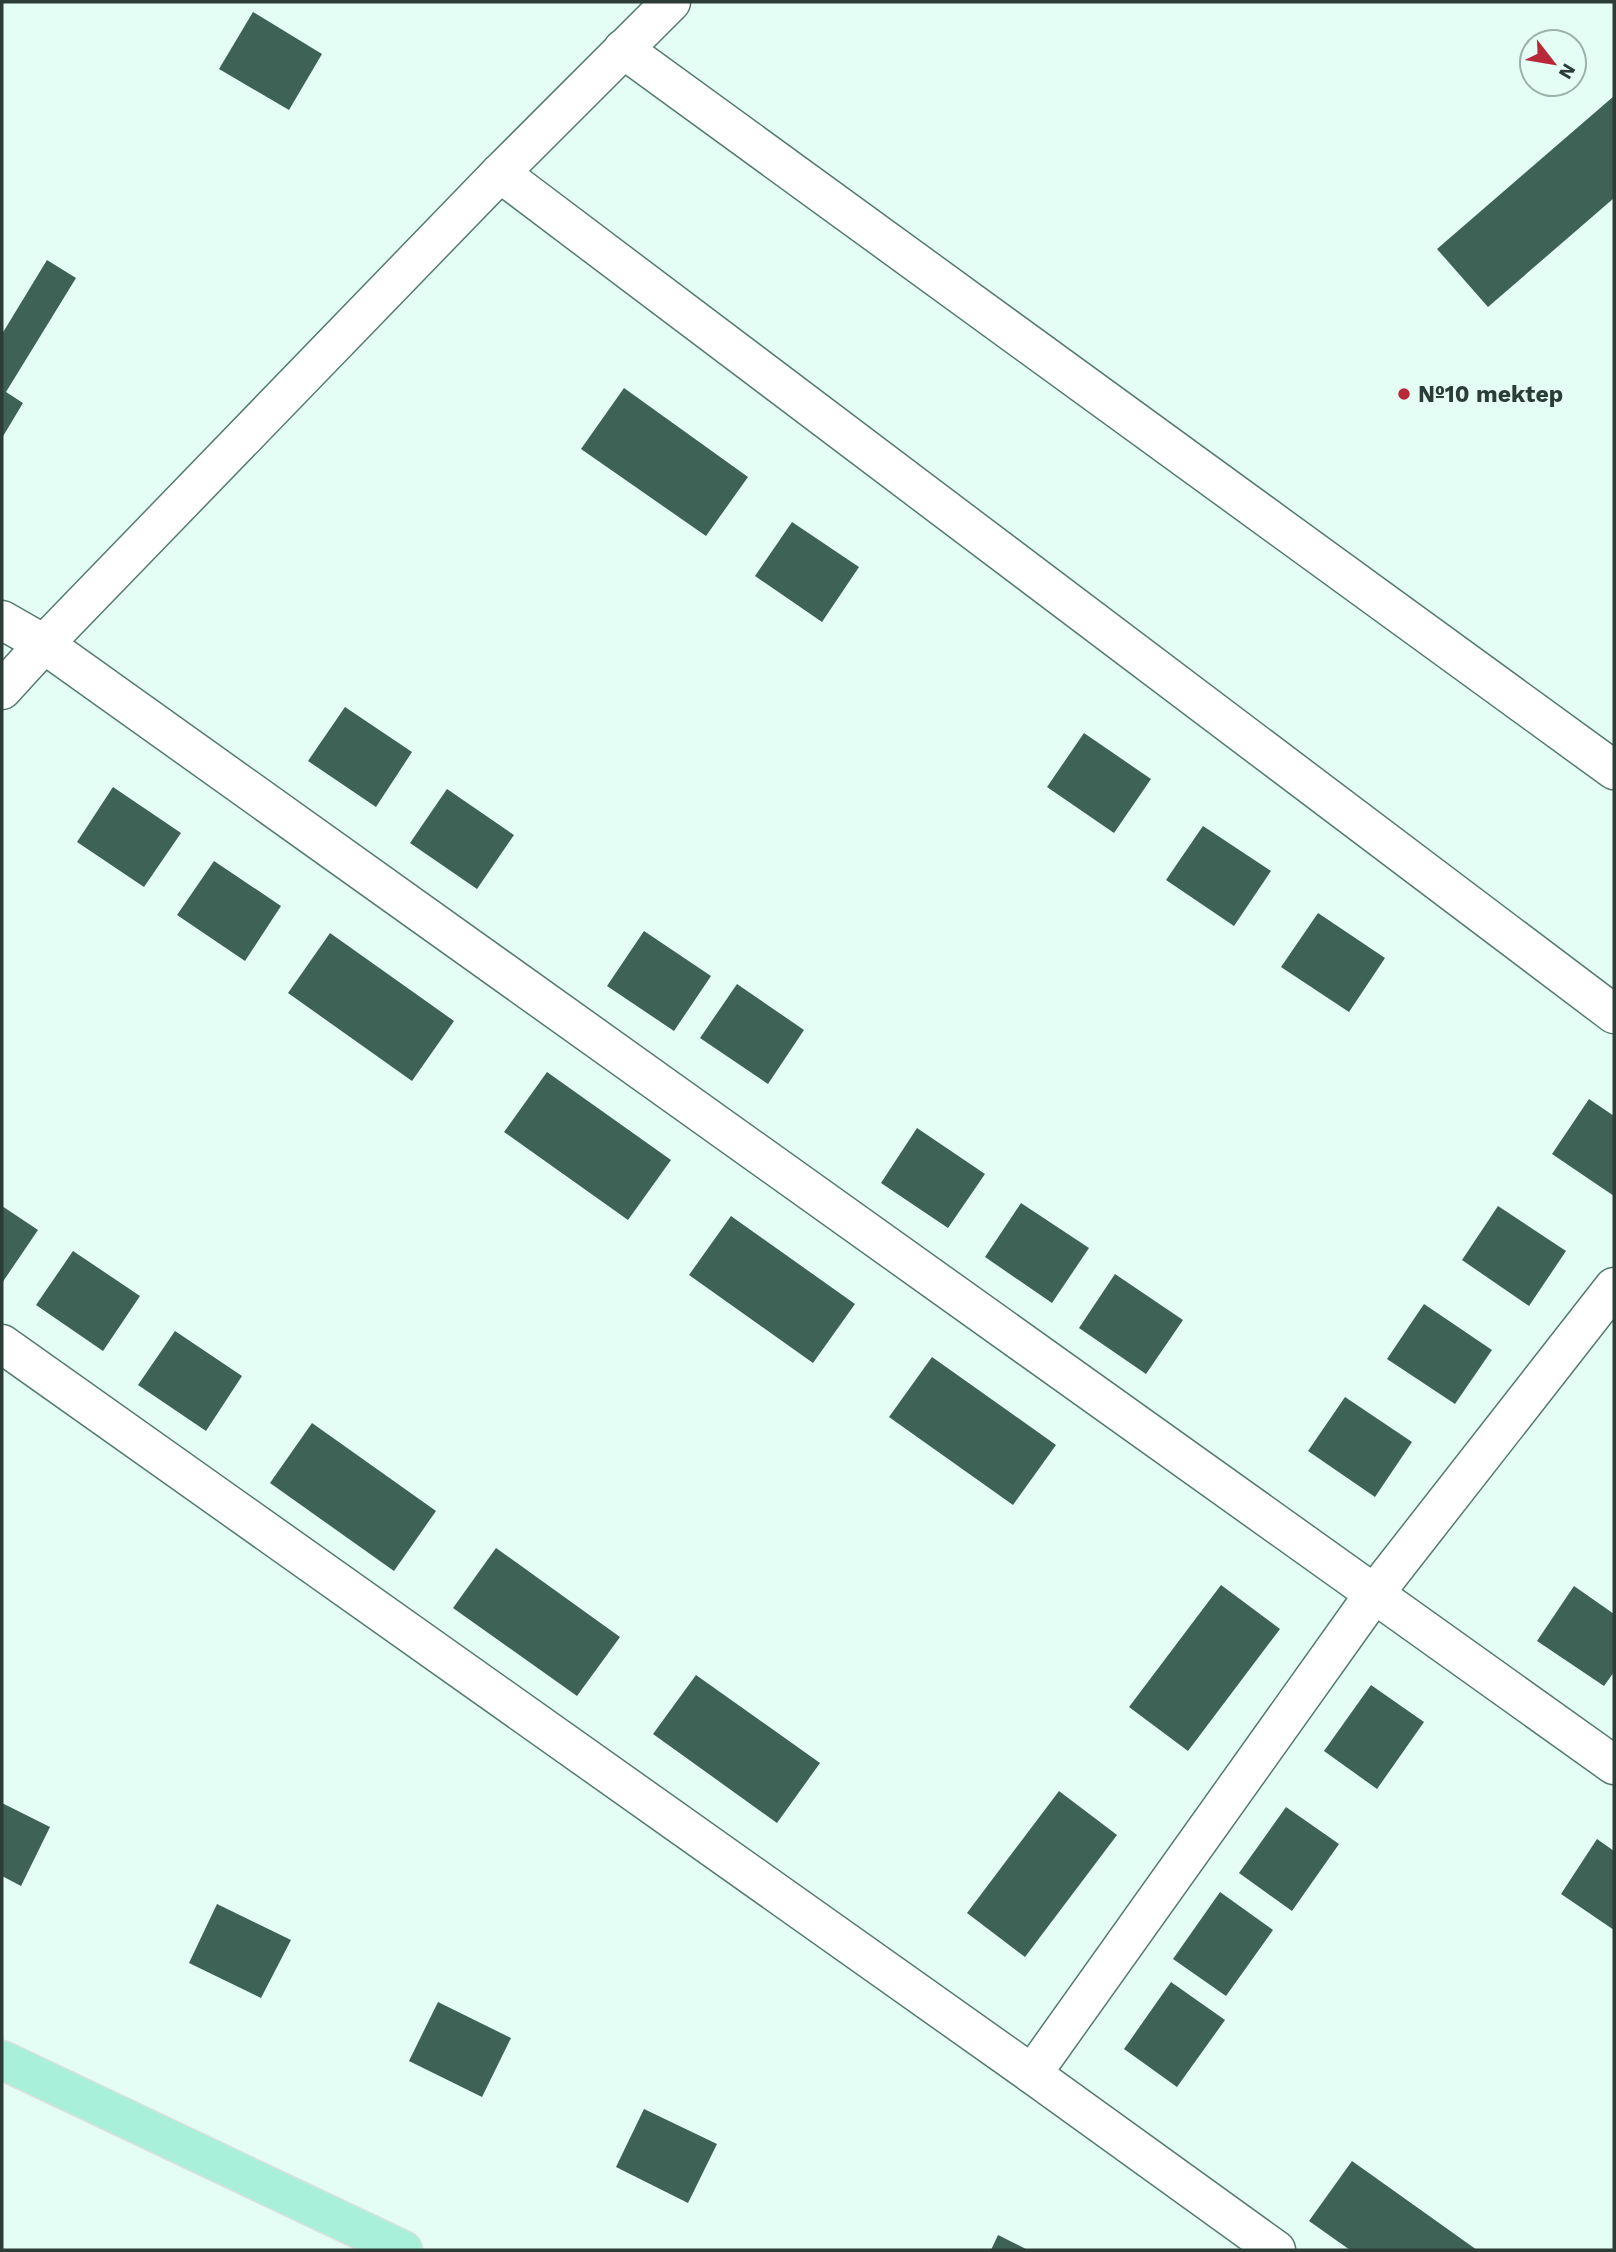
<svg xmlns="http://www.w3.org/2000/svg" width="1616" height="2252" viewBox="0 0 1616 2252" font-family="'Work Sans',sans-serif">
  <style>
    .building { fill: #3e6356 }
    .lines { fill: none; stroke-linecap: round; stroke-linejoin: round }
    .minor-casing { stroke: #557b6e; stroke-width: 41 }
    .major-casing { stroke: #dde0df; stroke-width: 41 }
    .minor { stroke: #fff; stroke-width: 38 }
    .major { stroke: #a9f0da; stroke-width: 38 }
    .poi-dot { fill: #b92838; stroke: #e5fef5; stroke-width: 2.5 }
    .labels { text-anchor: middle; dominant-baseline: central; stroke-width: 7; stroke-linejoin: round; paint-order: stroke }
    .poi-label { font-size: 23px; font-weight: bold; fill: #2c3d37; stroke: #e5fef5; text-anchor: start }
  </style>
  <rect width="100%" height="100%" fill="#e5fef5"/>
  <g class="building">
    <path d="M253 12 322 54 289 110 219 69Z"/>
    <path d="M1614 96V198L1488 307 1437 249Z"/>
    <path d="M47 260 76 278 6 392 23 403 2 438V334Z"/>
    <path d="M624 388 748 477 706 536 581 449Z"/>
    <path d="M792 522 859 567 822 622 755 576Z"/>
    <path d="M345 707 412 752 376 807 308 761Z"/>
    <path d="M1084 733 1151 779 1114 833 1047 787Z"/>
    <path d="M113 787 181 833 144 887 77 842Z"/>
    <path d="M447 789 514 835 477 889 410 843Z"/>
    <path d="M1203 826 1271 871 1234 926 1166 880Z"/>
    <path d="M214 861 281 906 245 961 177 915Z"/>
    <path d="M1318 913 1385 958 1349 1012 1281 967Z"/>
    <path d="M644 931 711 976 674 1031 607 986Z"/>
    <path d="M330 933 454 1021 412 1081 288 993Z"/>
    <path d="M737 984 804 1030 768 1084 700 1038Z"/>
    <path d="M547 1072 671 1160 628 1220 504 1132Z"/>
    <path d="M1589 1099 1614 1116V1196L1552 1154Z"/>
    <path d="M917 1128 985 1174 948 1228 881 1183Z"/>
    <path d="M1021 1203 1089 1248 1052 1303 985 1257Z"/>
    <path d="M2 1206 38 1230 2 1283Z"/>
    <path d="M1498 1206 1566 1251 1529 1306 1462 1260Z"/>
    <path d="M731 1216 855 1304 813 1363 689 1275Z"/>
    <path d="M73 1251 140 1296 103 1351 36 1305Z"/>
    <path d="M1115 1274 1183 1320 1146 1374 1079 1328Z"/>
    <path d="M1424 1304 1492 1350 1455 1404 1387 1359Z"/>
    <path d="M175 1331 242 1376 206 1431 138 1385Z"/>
    <path d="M932 1357 1056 1445 1013 1505 889 1417Z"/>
    <path d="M1345 1397 1412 1442 1375 1497 1308 1451Z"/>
    <path d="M312 1423 436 1511 394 1571 270 1483Z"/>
    <path d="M496 1548 620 1637 577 1696 453 1608Z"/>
    <path d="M1221 1585 1280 1629 1188 1751 1129 1707Z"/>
    <path d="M1574 1586 1614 1614V1672L1604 1686 1537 1641Z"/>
    <path d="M696 1675 820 1763 777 1823 653 1734Z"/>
    <path d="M1371 1685 1424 1722 1377 1789 1324 1751Z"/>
    <path d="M1059 1791 1117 1835 1025 1957 967 1913Z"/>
    <path d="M2 1803 50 1827 21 1886 2 1876Z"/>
    <path d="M1286 1807 1339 1844 1292 1911 1239 1873Z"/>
    <path d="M1597 1839 1614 1851V1930L1561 1894Z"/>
    <path d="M1220 1892 1273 1930 1226 1996 1173 1959Z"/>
    <path d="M217 1904 291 1940 261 1998 189 1963Z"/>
    <path d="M1171 1982 1225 2020 1177 2087 1124 2049Z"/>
    <path d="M438 2002 511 2038 482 2097 409 2061Z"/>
    <path d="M644 2109 717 2144 688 2203 616 2167Z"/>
    <path d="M1352 2161 1477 2250H1350L1309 2221Z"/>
    <path d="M998 2235 1028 2250H991Z"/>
  </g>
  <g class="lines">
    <defs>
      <g id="minor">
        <path d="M623 49 1614 770"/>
        <path d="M500 173 1614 1014"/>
        <path d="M2 620 44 644 1614 1765"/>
        <path d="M2 690 44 644 500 173 671 2"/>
        <path d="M2 1344 1032 2074 1276 2250"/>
        <path d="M1032 2074 1374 1594 1614 1287"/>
      </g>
      <path id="major" d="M2 2060 403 2250"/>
    </defs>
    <use href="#minor" class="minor-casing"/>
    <use href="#major" class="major-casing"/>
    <use href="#minor" class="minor"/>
    <use href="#major" class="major"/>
  </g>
  <circle class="poi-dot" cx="1404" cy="394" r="7"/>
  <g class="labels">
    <g class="poi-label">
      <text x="1418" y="394">№10 mektep</text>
    </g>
  </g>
  <rect width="1616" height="2252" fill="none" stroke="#2c3d37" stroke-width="7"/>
  <g transform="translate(1553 63) rotate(121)"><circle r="33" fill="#e5fef5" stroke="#9bb1a9" stroke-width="2"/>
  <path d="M0-5L12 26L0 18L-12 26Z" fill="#b92838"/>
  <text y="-10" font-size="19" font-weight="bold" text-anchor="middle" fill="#2c3d37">N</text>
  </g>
</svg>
